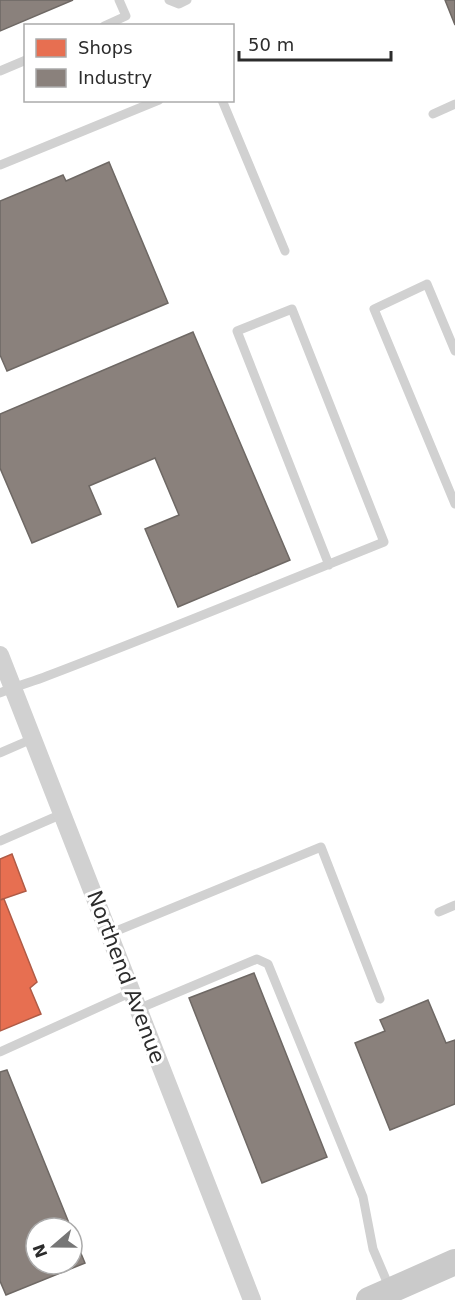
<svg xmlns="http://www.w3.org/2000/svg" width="455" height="1300" viewBox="0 0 455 1300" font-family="'DejaVu Sans',sans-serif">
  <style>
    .shops { fill: #e76f51; stroke: #af5b46; stroke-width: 1.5 }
    .industry { fill: #8a817c; stroke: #6e6864; stroke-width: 1.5 }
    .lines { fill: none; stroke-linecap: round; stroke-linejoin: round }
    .lane { stroke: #d1d1d1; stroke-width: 9 }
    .street { stroke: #d1d1d1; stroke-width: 18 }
    .secondary { stroke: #cacaca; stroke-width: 26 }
    .labels { text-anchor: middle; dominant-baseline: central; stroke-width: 6; stroke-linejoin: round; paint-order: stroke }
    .street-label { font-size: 21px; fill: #2c2c2c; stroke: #fff }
  </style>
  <rect width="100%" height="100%" fill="#fff"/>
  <g class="shops">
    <path d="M12 854 26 891 0 900V859Z"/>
    <path d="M4 899 37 982 30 988 41 1014 0 1031V900Z"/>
  </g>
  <g class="industry">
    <path d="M0 0H73L0 31Z"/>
    <path d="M445 0H455V25Z"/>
    <path d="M109 162 168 303 7 371 0 355V201L63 175 66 181Z"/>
    <path d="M193 332 290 560 178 607 145 529 179 515 155 458 89 486 101 514 32 543 0 468V414Z"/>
    <path d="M254 973 327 1157 262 1183 189 998Z"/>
    <path d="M428 1000 446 1043 455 1040V1104L390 1130 355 1043 385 1031 380 1020Z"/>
    <path d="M7 1070 71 1228H36V1264H72V1232L85 1263 6 1295 0 1281V1072Z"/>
  </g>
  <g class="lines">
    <g class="lane">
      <path d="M169 0 179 4 187 0"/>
      <path d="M104 26 126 16 119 0"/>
      <path d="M0 71 26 60"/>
      <path d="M222 100 285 251"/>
      <path d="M433 114 455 104"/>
      <path d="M0 165 159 100"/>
      <path d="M455 351 427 284 374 309 455 504"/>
      <path d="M0 693C16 686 32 682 47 676 160 633 272 587 384 542L292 309 237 331 329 565"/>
      <path d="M0 753 32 739"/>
      <path d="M0 841 62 814"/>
      <path d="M439 912 455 905"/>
      <path d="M109 934 321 847 380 999"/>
      <path d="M138 1009 257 959 268 964 363 1197 373 1249 390 1289"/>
      <path d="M0 1052 132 992"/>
    </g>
    <path class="street" d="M0 655 252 1300"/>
    <path class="secondary" d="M369 1300 455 1262"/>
  </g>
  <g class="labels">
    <g class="street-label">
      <text transform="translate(126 977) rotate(69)">Northend Avenue</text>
    </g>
  </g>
  <rect x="24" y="24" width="210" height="78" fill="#ffffff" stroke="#ababab" stroke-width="1.5"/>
  <rect x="36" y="39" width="30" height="18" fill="#e76f51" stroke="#ababab" stroke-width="1.5"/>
  <text x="78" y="54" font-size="18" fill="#2c2c2c">Shops</text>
  <rect x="36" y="69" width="30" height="18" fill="#8a817c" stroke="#ababab" stroke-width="1.5"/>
  <text x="78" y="84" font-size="18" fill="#2c2c2c">Industry</text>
  <g transform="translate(54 1246) rotate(250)"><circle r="28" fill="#ffffff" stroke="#ababab" stroke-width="1.5"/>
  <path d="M0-4.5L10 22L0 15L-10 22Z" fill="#767676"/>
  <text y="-9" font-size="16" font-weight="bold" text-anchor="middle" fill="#2c2c2c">N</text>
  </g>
  <path d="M239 51v9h152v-9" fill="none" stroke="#2c2c2c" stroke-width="3"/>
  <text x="248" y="51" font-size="18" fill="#2c2c2c" stroke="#ffffff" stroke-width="4.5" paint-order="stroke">50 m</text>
</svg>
